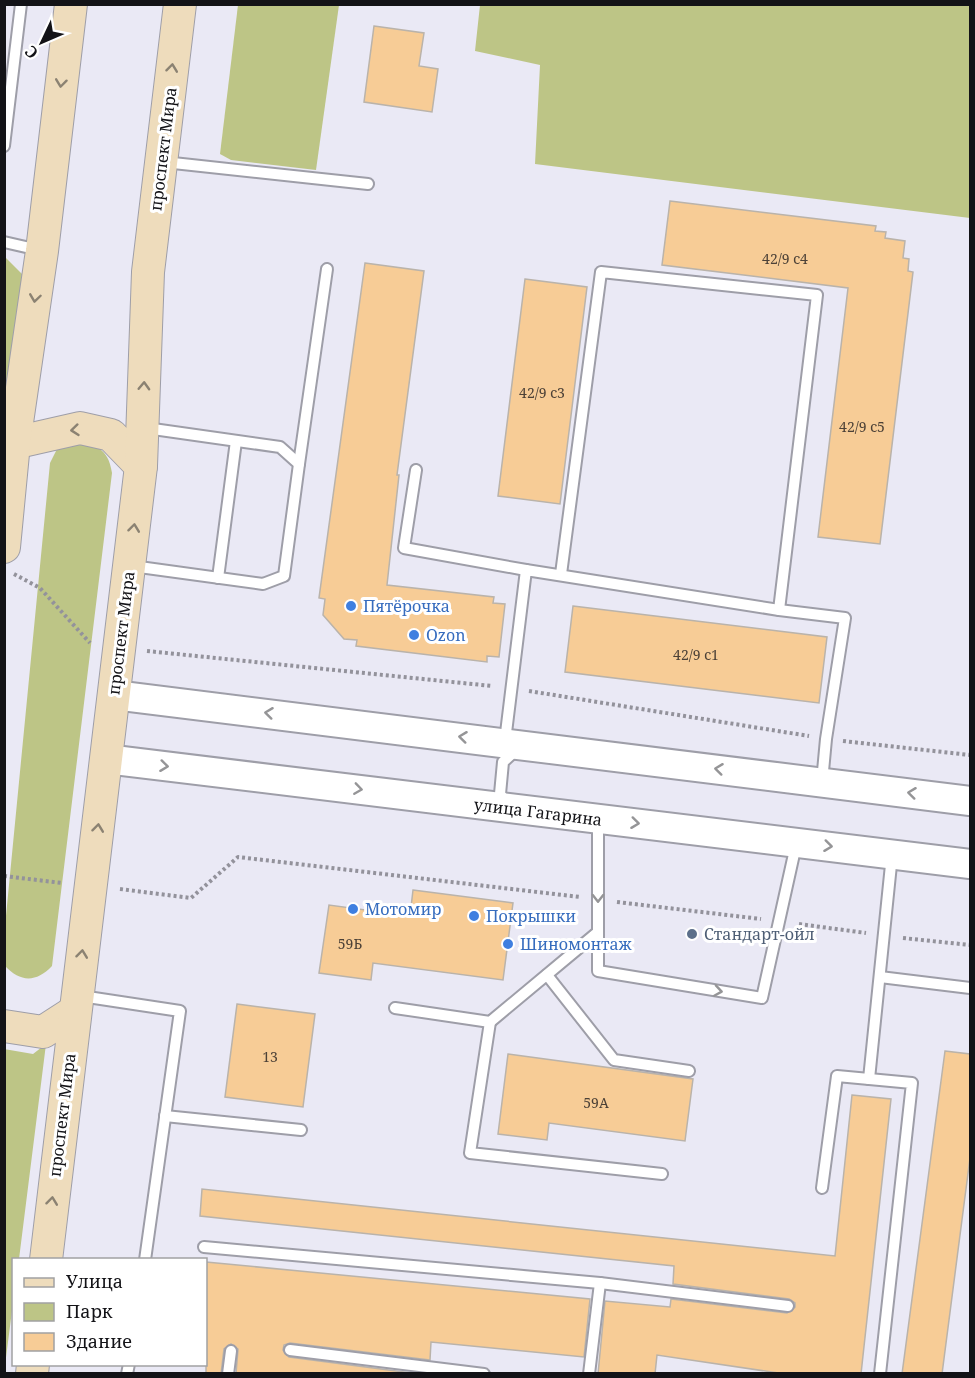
<svg xmlns="http://www.w3.org/2000/svg" width="975" height="1378" viewBox="0 0 975 1378" font-family="'Noto Serif',serif">
  <style>
    .green { fill: #bdc586 }
    .building { fill: #f7cc96; stroke: #bab3aa; stroke-width: 1.5 }
    .lines { fill: none; stroke-linecap: round; stroke-linejoin: round }
    .service-casing { stroke: #9e9ea8; stroke-width: 14 }
    .tertiary-casing { stroke: #9e9ea8; stroke-width: 32 }
    .secondary-casing { stroke: #9e9ea8; stroke-width: 34 }
    .path { stroke: #93929b; stroke-width: 4; stroke-dasharray: 3 3; stroke-linecap: butt }
    .service { stroke: #fff; stroke-width: 10 }
    .tertiary { stroke: #fff; stroke-width: 28 }
    .secondary { stroke: #eedcbc; stroke-width: 32 }
    .oneway { stroke: #8b8272 }
    .oneway2 { stroke: #959597 }
    .shop-dot { fill: #3f7fe0; stroke: #fff; stroke-width: 2 }
    .service-dot { fill: #5c6f8a; stroke: #fff; stroke-width: 2 }
    .labels { text-anchor: middle; dominant-baseline: central; stroke-width: 6; stroke-linejoin: round; paint-order: stroke }
    .number-label { font-size: 14px; fill: #4c4137 }
    .street-label { font-size: 16px; fill: #131317; stroke: #fff }
    .shop-label { font-size: 16px; fill: #366cbe; stroke: #fff; text-anchor: start }
    .service-label { font-size: 16px; fill: #4e5e75; stroke: #fff; text-anchor: start }
  </style>
  <rect width="100%" height="100%" fill="#eae9f5"/>
  <g class="green">
    <path d="M238 5H339L316 170 231 160 220 154Z"/>
    <path d="M480 5H970V218L535 164 540 65 475 51Z"/>
    <path d="M5 257 22 274 5 418V256Z"/>
    <path d="M71 440C94 445 108 446 112 473L52 966C36 983 20 982 5 966V926L50 463 58 447Z"/>
    <path d="M46 1044 19 1259 14 1260 13 1303 4 1373V1049L33 1054Z"/>
  </g>
  <g class="building">
    <path d="M374 26 424 33 419 66 438 69 432 112 364 102Z"/>
    <path d="M670 201 876 226 875 231 886 232 885 238 905 241 903 258 909 259 908 271 913 272 880 544 818 537 848 288 662 265Z"/>
    <path d="M365 263 424 271 397 475H399L387 585 494 597 493 603 505 604 499 657 487 656V662L356 646 357 640 344 639 323 615 325 599 319 598Z"/>
    <path d="M525 279 587 287 560 504 498 496Z"/>
    <path d="M573 606 827 637 819 703 565 672Z"/>
    <path d="M413 890 513 903 503 980 373 963 371 980 319 973 329 905 410 916Z"/>
    <path d="M237 1004 315 1014 303 1107 225 1097Z"/>
    <path d="M945 1051 970 1054V1158L942 1374H902Z"/>
    <path d="M508 1054 693 1079 685 1141 549 1123 547 1140 498 1134Z"/>
    <path d="M852 1095 891 1099 861 1374H785L657 1355 655 1374H598L605 1301 670 1307 671 1299 787 1313 795 1307V1303L789 1299 673 1284 674 1266 200 1216 202 1189 835 1256Z"/>
    <path d="M206 1262 590 1299 584 1357 431 1342 430 1360 290 1343 284 1345 283 1350 289 1357 419 1374H236L238 1349 231 1344 224 1349 221 1374H206Z"/>
  </g>
  <g class="lines">
    <defs>
      <g id="service">
        <path d="M4 146 21 4"/>
        <path d="M164 162 368 184"/>
        <path d="M4 242 39 250"/>
        <path d="M299 464 327 269"/>
        <path d="M416 470 404 548 526 570"/>
        <path d="M132 566 263 584 284 576 299 464 280 447 146 428"/>
        <path d="M561 574 601 272 817 295 779 610"/>
        <path d="M218 578 236 441"/>
        <path d="M505 741 526 570 779 610 845 618 826 739 822 782"/>
        <path d="M508 804 500 794 503 762 516 750"/>
        <path d="M598 819V971L762 998 796 845"/>
        <path d="M547 975 614 1060 689 1071"/>
        <path d="M880 977 970 988"/>
        <path d="M81 996 180 1011 145 1260"/>
        <path d="M395 1008 490 1022 598 932"/>
        <path d="M490 1022 470 1153 662 1174"/>
        <path d="M869 1079 892 855"/>
        <path d="M165 1116 301 1130"/>
        <path d="M822 1188 837 1076 912 1083 880 1374"/>
        <path d="M204 1247 600 1283 788 1306"/>
        <path d="M290 1350 484 1374"/>
        <path d="M127 1374 129 1364"/>
        <path d="M228 1374 231 1351"/>
        <path d="M589 1374 600 1283"/>
      </g>
      <g id="tertiary">
        <path d="M114 695 970 801"/>
        <path d="M106 759 970 864"/>
      </g>
      <g id="secondary">
        <path d="M14 443 80 428 111 435 141 466"/>
        <path d="M4 547 14 443 42 251 71 4"/>
        <path d="M4 1026 43 1032 74 1012"/>
        <path d="M46 1260 141 466 148 272 180 4"/>
        <path d="M32 1374 33 1364"/>
      </g>
    </defs>
    <use href="#service" class="service-casing"/>
    <use href="#tertiary" class="tertiary-casing"/>
    <use href="#secondary" class="secondary-casing"/>
    <g class="path">
      <path d="M14 574 40 588 90 643"/>
      <path d="M147 651 492 686"/>
      <path d="M529 691 809 736"/>
      <path d="M843 741 970 755"/>
      <path d="M4 876 62 883"/>
      <path d="M120 889 191 898 238 857 580 897"/>
      <path d="M617 902 761 919"/>
      <path d="M799 924 866 933"/>
      <path d="M903 938 970 945"/>
    </g>
    <use href="#service" class="service"/>
    <use href="#tertiary" class="tertiary"/>
    <use href="#secondary" class="secondary"/>
  </g>
  <defs><path id="oneway-chevron" d="M-2-3.5L2.5 0L-2 3.5" fill="none" stroke-width="1.6" stroke-linecap="round" stroke-linejoin="round" transform="scale(1.5)"/></defs>
  <g class="oneway">
    <use href="#oneway-chevron" transform="translate(172 68) rotate(-83)"/>
    <use href="#oneway-chevron" transform="translate(61 83) rotate(97)"/>
    <use href="#oneway-chevron" transform="translate(35 298) rotate(98)"/>
    <use href="#oneway-chevron" transform="translate(144 386) rotate(-88)"/>
    <use href="#oneway-chevron" transform="translate(75 430) rotate(174)"/>
    <use href="#oneway-chevron" transform="translate(134 528) rotate(-83)"/>
    <use href="#oneway-chevron" transform="translate(98 828) rotate(-83)"/>
    <use href="#oneway-chevron" transform="translate(82 954) rotate(-83)"/>
    <use href="#oneway-chevron" transform="translate(52 1201) rotate(-83)"/>
  </g>
  <g class="oneway2">
    <use href="#oneway-chevron" transform="translate(269 713) rotate(-173)"/>
    <use href="#oneway-chevron" transform="translate(463 737) rotate(-173)"/>
    <use href="#oneway-chevron" transform="translate(164 766) rotate(7)"/>
    <use href="#oneway-chevron" transform="translate(719 769) rotate(-173)"/>
    <use href="#oneway-chevron" transform="translate(358 789) rotate(8)"/>
    <use href="#oneway-chevron" transform="translate(912 793) rotate(-173)"/>
    <use href="#oneway-chevron" transform="translate(635 823) rotate(7)"/>
    <use href="#oneway-chevron" transform="translate(828 846) rotate(7)"/>
    <use href="#oneway-chevron" transform="translate(598 898) rotate(90)"/>
    <use href="#oneway-chevron" transform="translate(718 991) rotate(9)"/>
  </g>
  <g class="shop-dot">
    <circle cx="351" cy="606" r="6"/>
    <circle cx="414" cy="635" r="6"/>
    <circle cx="353" cy="909" r="6"/>
    <circle cx="474" cy="916" r="6"/>
    <circle cx="508" cy="944" r="6"/>
  </g>
  <circle class="service-dot" cx="692" cy="934" r="6"/>
  <g class="labels">
    <g class="number-label">
      <text x="785" y="258">42/9 с4</text>
      <text x="542" y="392">42/9 с3</text>
      <text x="862" y="426">42/9 с5</text>
      <text x="696" y="654">42/9 с1</text>
      <text x="350" y="943">59Б</text>
      <text x="270" y="1056">13</text>
      <text x="596" y="1102">59А</text>
    </g>
    <g class="street-label">
      <text transform="translate(163 149) rotate(-83)">проспект Мира</text>
      <text transform="translate(121 633) rotate(-83)">проспект Мира</text>
      <text transform="translate(538 812) rotate(7)">улица Гагарина</text>
      <text transform="translate(62 1115) rotate(-83)">проспект Мира</text>
    </g>
    <g class="shop-label">
      <text x="363" y="606">Пятёрочка</text>
      <text x="426" y="635">Ozon</text>
      <text x="365" y="909">Мотомир</text>
      <text x="486" y="916">Покрышки</text>
      <text x="520" y="944">Шиномонтаж</text>
    </g>
    <g class="service-label">
      <text x="704" y="934">Стандарт-ойл</text>
    </g>
  </g>
  <rect width="975" height="1378" fill="none" stroke="#131317" stroke-width="12"/>
  <rect x="12" y="1258" width="195" height="108" fill="#ffffff" stroke="#a1a1a2" stroke-width="1.5"/>
  <rect x="24" y="1278" width="30" height="9" fill="#eedcbc" stroke="#a1a1a2" stroke-width="1.5"/>
  <text x="66" y="1288" font-size="18" fill="#131317">Улица</text>
  <rect x="24" y="1303" width="30" height="18" fill="#bdc586" stroke="#a1a1a2" stroke-width="1.5"/>
  <text x="66" y="1318" font-size="18" fill="#131317">Парк</text>
  <rect x="24" y="1333" width="30" height="18" fill="#f7cc96" stroke="#a1a1a2" stroke-width="1.5"/>
  <text x="66" y="1348" font-size="18" fill="#131317">Здание</text>
  <g transform="translate(42 42) rotate(226)" stroke="#ffffff" stroke-width="4.5" paint-order="stroke">
  <path d="M0-4.5L10 22L0 15L-10 22Z" fill="#131317"/>
  <text y="-9" font-size="16" font-weight="bold" text-anchor="middle" fill="#131317">С</text>
  </g>
</svg>
